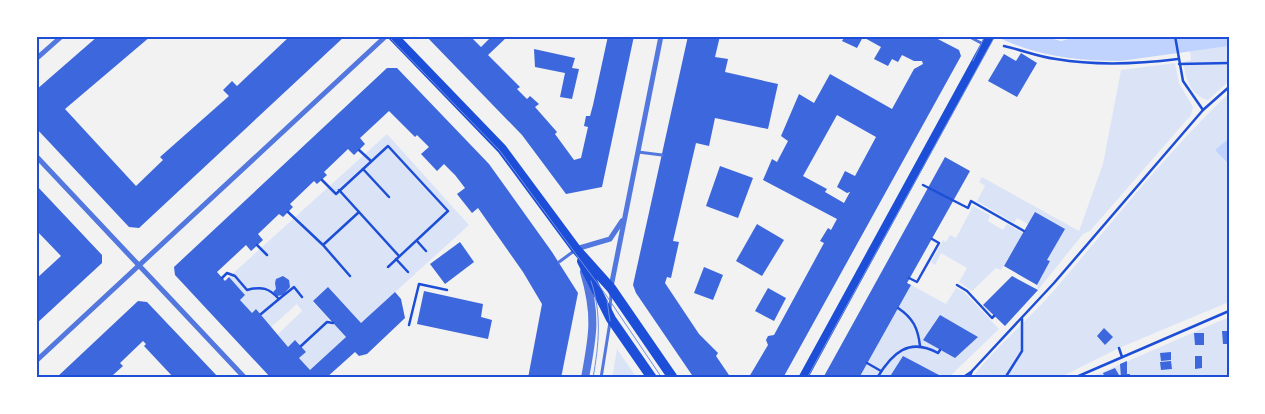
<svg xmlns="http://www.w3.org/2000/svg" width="1265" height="414" viewBox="0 0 1265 414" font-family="'Source Sans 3',sans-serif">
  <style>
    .green { fill: #dbe4f7 }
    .water { fill: #bfd3fe }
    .building { fill: #3d67dc; fill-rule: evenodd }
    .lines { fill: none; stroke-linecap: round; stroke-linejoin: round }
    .path { stroke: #1d4ed8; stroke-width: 2.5 }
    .service { stroke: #5277de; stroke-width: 3 }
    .minor { stroke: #5277de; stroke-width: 5 }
    .tertiary { stroke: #5277de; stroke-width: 8 }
    .secondary { stroke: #1d4ed8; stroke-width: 9 }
    .primary { stroke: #1d4ed8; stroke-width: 10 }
    .tram { stroke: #7290e2; stroke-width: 1 }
    .neatline { fill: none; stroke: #1d4ed8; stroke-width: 2 }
  </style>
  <rect width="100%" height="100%" fill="#f2f2f2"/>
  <g class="green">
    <path d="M1229 46V81L1208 100C1190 95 1186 79 1183 62L1191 60 1190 51Z"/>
    <path d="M1175 63 1179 83 1193 107 1191 115 1090 231 1083 234 1038 290 1037 285 1050 261 1047 260 1028 224 1017 218 1014 223 977 201 985 186 979 182 982 177 1079 231 1103 164 1121 70Z"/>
    <path d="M1229 93V138L1215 150 1229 166V302L1119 348 1059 378H972C995 347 1025 323 1050 295 1109 227 1164 155 1229 93Z"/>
    <path d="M387 134 469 225 361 323 327 288 313 302 346 337 310 370 299 358 306 352 295 340 288 347 277 335 302 311 297 304 270 328 256 309 252 313 240 300 245 295 229 277Z"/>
    <path d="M973 206 990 215 988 221 1003 230 1007 224 1023 233 1001 270 996 268 972 291 959 282 967 268 941 253 935 265 931 262 943 240 946 242 950 235 956 238Z"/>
    <path d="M911 285 946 304 956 288 964 292 999 329 948 378H859Z"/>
    <path d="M1229 317V378H1089Z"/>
    <path d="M617 349 637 378H612Z"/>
  </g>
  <g class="water">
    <path d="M996 36H1042L1061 41 1081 36H1229V46L1120 61C1078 61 1034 56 996 36Z"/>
    <path d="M1229 138V163L1228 164 1215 150Z"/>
  </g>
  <g class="building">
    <path d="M98 36H151L65 109 136 186 163 160 160 157 229 96 223 90 232 81 237 86 290 36H345L139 228 129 227 36 128V90Z"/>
    <path d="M426 36H470L481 47 492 36H508L488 55 520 87 517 89 527 99 530 96 539 104 535 107 557 132 555 134 574 160 581 158 588 127 584 126 586 116H590L593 105 608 36H634L602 187 566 194 522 135Z"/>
    <path d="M688 36H720L715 57 728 59 725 72 778 84 768 129 715 118 709 146 696 143 673 241 679 242 671 278 667 277 665 283 699 334 718 353 716 356 731 378H694L636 293 633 285Z"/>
    <path d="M845 36H932L959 50 961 56 783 378H751L749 377 768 345 766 340 768 336 774 335 824 243 820 241 828 228 831 230 837 219 763 180 772 159 777 162 788 141 781 136 799 94 814 103 830 74 892 109 914 69 923 64 922 61H914L902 55 898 62 892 59 888 66 874 59 881 47 863 37 857 48 842 41ZM837 115 876 137 855 176 845 171 837 187 847 193 850 192 844 203 825 192 827 189 803 176Z"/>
    <path d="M534 49 575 58 572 68 579 69 572 99 560 97 565 73 535 67Z"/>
    <path d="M1021 53 1037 63 1017 97 988 81 1004 54 1016 61Z"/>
    <path d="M387 68H397L489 164 552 252 578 293 561 378H528L542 304 523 272 478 208 472 213 457 194 465 188 455 175 444 164 437 171 421 154 429 147 417 135 415 137 389 111 360 138 365 144 354 155 348 149 324 172 327 175 317 184 314 181 290 204 293 207 283 217 279 214 258 234 263 240 251 251 246 245 217 272 225 281 229 277 245 295 240 300 252 313 256 309 288 347 295 340 306 352 299 358 310 370 346 337 313 301 328 287 361 323 395 292 401 299 405 318 367 354 359 356 355 352 326 378H271L175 275 174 267Z"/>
    <path d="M945 157 970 171 907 283 911 285 859 378H823Z"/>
    <path d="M720 166 753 178 738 218 706 206Z"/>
    <path d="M36 185 102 255V263L36 324V279L61 256 36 230Z"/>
    <path d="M1035 212 1065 229 1047 260 1050 261 1037 285 1004 266Z"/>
    <path d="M757 224 784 240 762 276 736 261Z"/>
    <path d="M460 242 474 262 445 284 430 264Z"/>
    <path d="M704 267 723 275 713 300 694 293Z"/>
    <path d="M283 276 289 280 290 287 283 295 277 296 273 292 276 289 275 283 276 279Z"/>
    <path d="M1012 276 1038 290 1005 326 983 305Z"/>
    <path d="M768 288 786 298 774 321 755 311Z"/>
    <path d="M424 291 483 304 481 317 492 320 488 339 417 324Z"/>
    <path d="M138 301 147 302 219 378H174L144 346 146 344 143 341 120 363 123 366 113 375 115 378H56Z"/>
    <path d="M940 315 978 337 955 358 923 340Z"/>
    <path d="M1104 328 1113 337 1105 345 1097 336Z"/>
    <path d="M1222 331H1228L1229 344H1223Z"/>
    <path d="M1194 333H1204V345H1195Z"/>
    <path d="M1171 352V360L1161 361 1160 353Z"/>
    <path d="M903 356 939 375 937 378H889Z"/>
    <path d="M1195 356H1202V368L1195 369Z"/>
    <path d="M1127 361V374H1130V378H1121L1120 364Z"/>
    <path d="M1171 361 1172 369 1161 370 1160 362Z"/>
    <path d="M1115 368 1119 375 1105 378 1103 373Z"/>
  </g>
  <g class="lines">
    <g class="path">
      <path d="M1175 36 1183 81 1203 110"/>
      <path d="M1004 46C1022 50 1039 57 1056 59 1097 66 1138 64 1178 59"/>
      <path d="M1179 64 1229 63"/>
      <path d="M359 150 371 161"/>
      <path d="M363 169 389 197"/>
      <path d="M322 180 336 194 388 146 448 211 388 267"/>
      <path d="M923 185 968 208 971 201 1024 231"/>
      <path d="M339 190 399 256"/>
      <path d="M288 212 323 245 350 276"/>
      <path d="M417 241 426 251"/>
      <path d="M257 245 267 255"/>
      <path d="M323 245 359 212"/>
      <path d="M396 259 408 272"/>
      <path d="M222 278 227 273 235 276 247 290C262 286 269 288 279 299L294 287 302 297"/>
      <path d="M909 278 917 282 939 243 932 239"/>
      <path d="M957 285 967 291 992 318 994 316"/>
      <path d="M898 308C913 318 918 328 920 346"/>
      <path d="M261 314 279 299"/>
      <path d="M409 325 419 284 447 290"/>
      <path d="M301 346 327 322 333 323"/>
      <path d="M1119 348 1122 357"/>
      <path d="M867 363 881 371"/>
      <path d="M877 378C892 353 909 337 938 353L940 350"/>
      <path d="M962 378 971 372"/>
      <path d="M969 378 972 371 1054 283 1203 110 1229 87"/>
      <path d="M1005 378 1022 351V319"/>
      <path d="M1074 378 1229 311"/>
    </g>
    <g class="service">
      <path d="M968 36 983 44"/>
      <path d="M638 152 662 155"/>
      <path d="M559 262 574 251"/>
      <path d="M610 310 611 294"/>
      <path d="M601 378 610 322"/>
    </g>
    <g class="minor">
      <path d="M36 59 62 36"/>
      <path d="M36 156 245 378"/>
      <path d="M576 249 610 239 622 221"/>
      <path d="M611 287 661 36"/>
      <path d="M36 361 386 36"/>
    </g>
    <path class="tertiary" d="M584 272C597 315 593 335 585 378"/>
    <path class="secondary" d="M803 378 990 36"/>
    <g class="primary">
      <path d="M393 36 502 149 576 249 611 288 673 378"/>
      <path d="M582 261 611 319 652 378"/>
    </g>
    <g class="tram">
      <path d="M388 36 500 151 606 295 662 378"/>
      <path d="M973 61 985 36"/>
      <path d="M591 281C602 314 599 344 593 378"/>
      <path d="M607 300 610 321"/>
      <path d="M807 378 995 36"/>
    </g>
  </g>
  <rect width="1265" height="414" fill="none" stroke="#ffffff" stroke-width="75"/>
  <rect x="38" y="38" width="1190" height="338" class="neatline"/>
</svg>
